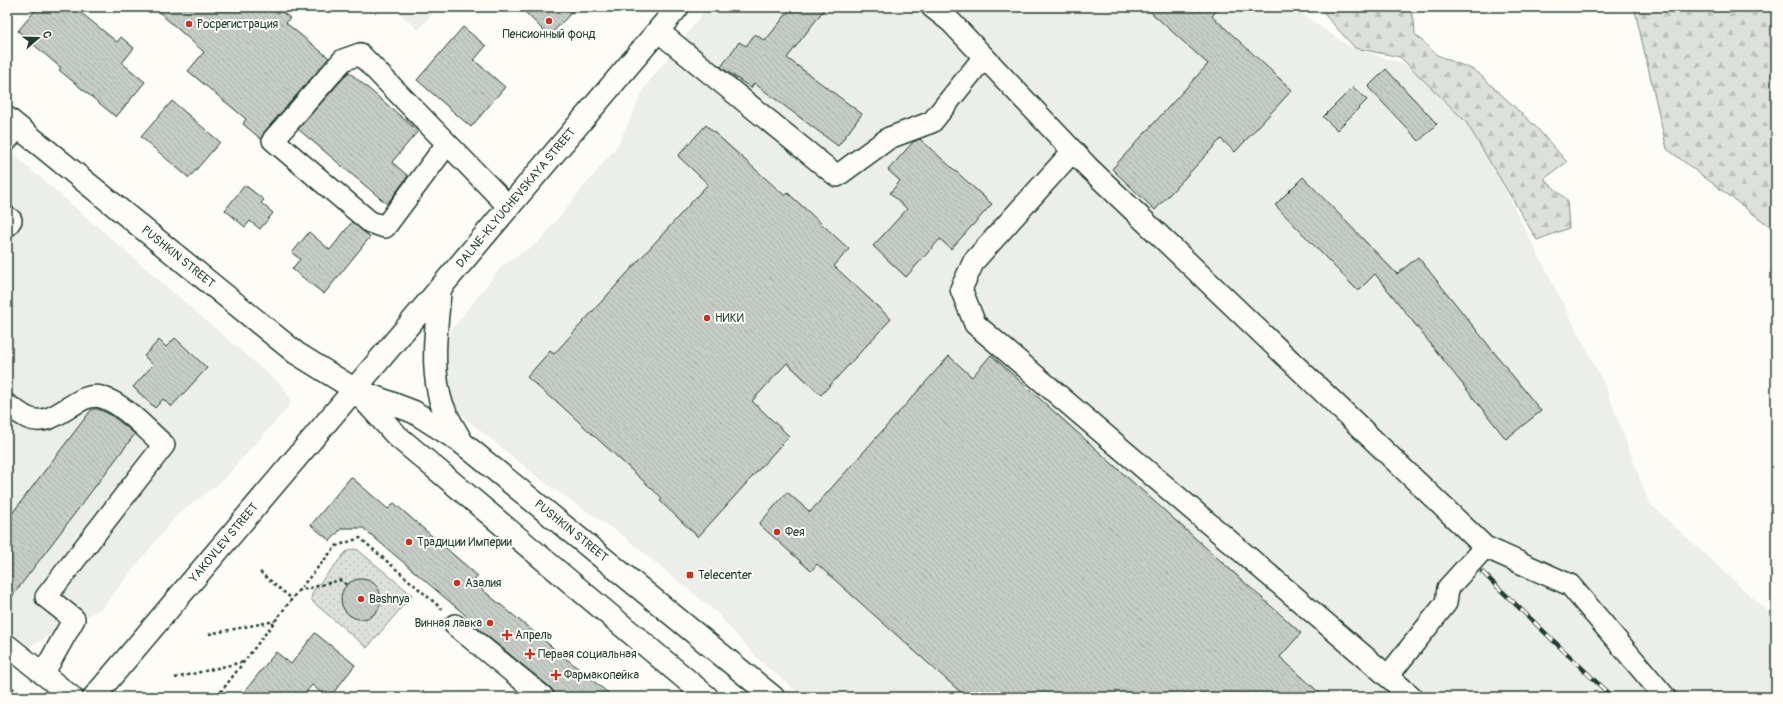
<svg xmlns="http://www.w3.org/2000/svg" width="1783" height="704" viewBox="0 0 1783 704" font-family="Pangolin,sans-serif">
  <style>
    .built { fill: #eceee9 }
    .grass { fill: url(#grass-dots); stroke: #7e8e88 }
    .forest { fill: url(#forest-firs); stroke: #7e8e88 }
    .building { fill: url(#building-back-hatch); stroke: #1f3d34 }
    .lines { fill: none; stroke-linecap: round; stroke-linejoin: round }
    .minor-casing { stroke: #1f3d34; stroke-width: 24 }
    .major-casing { stroke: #1f3d34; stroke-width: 25 }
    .path { stroke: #1f3d34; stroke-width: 2.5; stroke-dasharray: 3 3; stroke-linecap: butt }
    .minor { stroke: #fdfcf7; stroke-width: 21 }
    .major { stroke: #fdfcf7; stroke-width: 22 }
    .rail-casing { stroke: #1f3d34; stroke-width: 4.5 }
    .rail { stroke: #fdfcf7; stroke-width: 3; stroke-dasharray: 9; stroke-linecap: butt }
    .poi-dot { fill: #c8321e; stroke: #fdfcf7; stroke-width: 1.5 }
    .labels { text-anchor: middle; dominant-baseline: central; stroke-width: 4; stroke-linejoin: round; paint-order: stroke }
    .poi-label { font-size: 12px; fill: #1f3d34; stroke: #fdfcf7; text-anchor: start }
    .street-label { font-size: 12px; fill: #1f3d34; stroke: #fdfcf7 }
  </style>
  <defs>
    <pattern id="grass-dots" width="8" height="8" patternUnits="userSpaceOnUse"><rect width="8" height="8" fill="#dde0db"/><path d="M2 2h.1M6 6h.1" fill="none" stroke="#bdc1bd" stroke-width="1.8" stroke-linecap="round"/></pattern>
    <pattern id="forest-firs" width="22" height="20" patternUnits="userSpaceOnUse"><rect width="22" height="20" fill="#dde0db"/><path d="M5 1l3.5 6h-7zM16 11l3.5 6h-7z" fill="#bdc1bd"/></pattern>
    <pattern id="building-back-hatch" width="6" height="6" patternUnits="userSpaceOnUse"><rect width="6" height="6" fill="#c6cdc7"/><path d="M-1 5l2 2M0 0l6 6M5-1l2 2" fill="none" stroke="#aab1ac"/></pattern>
  </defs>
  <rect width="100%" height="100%" fill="#fdfcf7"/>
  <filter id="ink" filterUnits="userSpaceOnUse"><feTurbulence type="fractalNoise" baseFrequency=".025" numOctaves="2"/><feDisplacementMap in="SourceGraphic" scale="8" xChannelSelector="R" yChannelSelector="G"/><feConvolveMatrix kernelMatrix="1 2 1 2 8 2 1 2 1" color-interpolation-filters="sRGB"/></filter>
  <g filter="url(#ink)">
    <g class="built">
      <path d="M393 7H431L435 11 418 30Z"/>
      <path d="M708 7H1296L1299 12 1350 47 1395 61 1429 74 1469 119 1606 388 1649 503 1776 619V697H804L760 661 716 612 622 535 548 485 466 419 457 409 450 394 445 375 447 343 452 329 502 266 539 242 618 145 645 87Z"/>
      <path d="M7 149 282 386 290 399V405L224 479 175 517 102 608 29 647 7 630Z"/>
    </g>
    <path class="grass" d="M353 549 358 550 412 595 367 648 313 602 311 598 313 591 346 552Z"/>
    <g class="forest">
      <path d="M1321 7H1409L1414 20 1415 34 1437 55 1476 71 1535 126 1567 162 1544 179 1567 200 1569 228 1537 240 1466 122 1400 57 1355 48 1326 16Z"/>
      <path d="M1636 7H1776V231L1667 149 1635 11Z"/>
    </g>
    <g class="building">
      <path d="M38 7H74L117 42 121 37 134 48 122 63 145 82 116 117 59 70 61 68 18 31Z"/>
      <path d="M153 7H276L290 18 286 23 329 58 264 132 261 139 243 124 246 119 188 71 204 52Z"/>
      <path d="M520 7H577L549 36Z"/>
      <path d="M792 7H826L787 58 862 114 838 146 754 83 751 88 721 67 739 42 746 46 755 34 765 41Z"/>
      <path d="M1145 7H1220L1212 16 1292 90 1235 152 1221 139 1155 210 1112 169 1208 64Z"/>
      <path d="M463 27 486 46 474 60 505 87 471 127 417 80Z"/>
      <path d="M1386 69 1437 124 1419 141 1368 87Z"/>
      <path d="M349 72 418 131 392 162 408 176 387 204 298 129Z"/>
      <path d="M1353 87 1367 100 1337 130 1323 117Z"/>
      <path d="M172 101 220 142 189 178 141 137Z"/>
      <path d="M706 125 785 196 788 193 849 249 834 266 891 319 821 395 787 363 752 401 789 436 698 537 660 501 662 498 554 399 553 400 527 377 550 351 554 354 708 184 678 156Z"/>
      <path d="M920 139 992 204 951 249 940 239 906 277 873 246 907 209 890 193 900 181 888 170 913 142Z"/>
      <path d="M1303 177 1397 274 1418 257 1541 411 1506 439 1375 274 1358 291 1275 205Z"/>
      <path d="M245 185 264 200 261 203 273 213 260 229 250 221 245 227 225 210Z"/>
      <path d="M352 222 370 237 324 294 292 269 300 259 292 253 309 232 330 250Z"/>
      <path d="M175 338 207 368 171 407 163 399 155 408 133 387 153 365 144 356 159 340 166 347Z"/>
      <path d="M991 355 1301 633 1280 657 1324 697H966L817 564 811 571 759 524 787 492 810 512 949 356 972 377Z"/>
      <path d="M92 409H98L111 415 135 434 7 603V520Z"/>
      <path d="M351 477 388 509 394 503 478 576 473 582 613 697H555L554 692 551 688 469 621 470 619 363 528H342L330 541 311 525Z"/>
      <circle cx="361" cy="599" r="20"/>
      <path d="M315 633 355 665 330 697H327L312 685 302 697H240L276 652 291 664Z"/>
    </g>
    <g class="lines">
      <defs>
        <g id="minor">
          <path d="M932 7 951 22 1088 167 1485 547 1570 585 1665 697"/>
          <path d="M658 31 837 176 889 138 932 122 984 57"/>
          <path d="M7 140 18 127"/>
          <path d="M447 144 385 227 370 222 273 140 343 60 360 54 509 207"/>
          <path d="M1073 151 974 261 961 289 975 324 1412 697"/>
          <path d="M7 217 11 220 7 226"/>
          <path d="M7 405C14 409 21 415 28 418 55 430 77 390 101 397 123 403 147 430 164 445L46 597 74 619 43 674"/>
          <path d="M455 625 543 697"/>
          <path d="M7 645 72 697"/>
          <path d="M1388 676 1446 603 1448 588 1485 547"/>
        </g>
        <g id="major">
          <path d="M7 118 296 353 354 389 414 412 461 442 773 697"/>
          <path d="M440 288C437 323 431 359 439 394 442 411 453 426 461 441"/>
          <path d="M358 393 397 436 707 697"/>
          <path d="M94 697 678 7"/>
        </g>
      </defs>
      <use href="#minor" class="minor-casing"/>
      <use href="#major" class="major-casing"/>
      <g class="path">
        <path d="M260 572 292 599"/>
        <path d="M298 591 340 580 347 585"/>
        <path d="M209 634 275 621"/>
        <path d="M175 678 243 662"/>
        <path d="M7 684 24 697"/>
        <path d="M217 697 298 591 336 546 360 538 442 609"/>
      </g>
      <use href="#minor" class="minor"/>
      <use href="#major" class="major"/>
      <defs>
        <path id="rail" d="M1482 572 1612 697"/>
      </defs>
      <use href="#rail" class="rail-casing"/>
      <use href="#rail" class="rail"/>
    </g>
  </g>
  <g class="poi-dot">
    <circle cx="549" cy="21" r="4"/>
    <circle cx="189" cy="24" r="4"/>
    <circle cx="707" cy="318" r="4"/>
    <circle cx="777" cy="532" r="4"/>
    <circle cx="409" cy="542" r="4"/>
    <rect x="686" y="571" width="8" height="8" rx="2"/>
    <circle cx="457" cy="583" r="4"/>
    <circle cx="361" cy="599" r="4"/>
    <circle cx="490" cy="623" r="4"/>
    <path d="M505 629h4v4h4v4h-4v4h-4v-4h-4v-4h4z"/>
    <path d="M528 648h4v4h4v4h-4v4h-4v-4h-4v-4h4z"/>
    <path d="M554 669h4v4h4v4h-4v4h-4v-4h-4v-4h4z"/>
  </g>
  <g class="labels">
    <g class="poi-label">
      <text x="197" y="24">Росрегистрация</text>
      <text x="549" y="34" text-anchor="middle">Пенсионный фонд</text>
      <text x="715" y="318">НИКИ</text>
      <text x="785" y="532">Фея</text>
      <text x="417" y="542">Традиции Империи</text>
      <text x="698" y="575">Telecenter</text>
      <text x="465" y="583">Азалия</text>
      <text x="369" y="599">Bashnya</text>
      <text x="482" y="623" text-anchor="end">Винная лавка</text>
      <text x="515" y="635">Апрель</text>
      <text x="538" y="654">Первая социальная</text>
      <text x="564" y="675">Фармакопейка</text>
    </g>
    <g class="street-label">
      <text transform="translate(516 198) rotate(-50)">DALNE-KLYUCHEVSKAYA STREET</text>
      <text transform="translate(178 257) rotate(39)">PUSHKIN STREET</text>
      <text transform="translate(571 531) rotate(39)">PUSHKIN STREET</text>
      <text transform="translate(224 543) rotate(-50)">YAKOVLEV STREET</text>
    </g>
  </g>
  <rect width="1783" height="704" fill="none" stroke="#fdfcf7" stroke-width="24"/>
  <rect x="12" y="12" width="1759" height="680" fill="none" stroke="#1f3d34" stroke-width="1.5" filter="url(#ink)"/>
  <g transform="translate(38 38) rotate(70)" stroke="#fdfcf7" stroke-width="3" paint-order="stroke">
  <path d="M0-3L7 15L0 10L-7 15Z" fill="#1f3d34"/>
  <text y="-6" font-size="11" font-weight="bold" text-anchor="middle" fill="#1f3d34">С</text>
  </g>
</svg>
